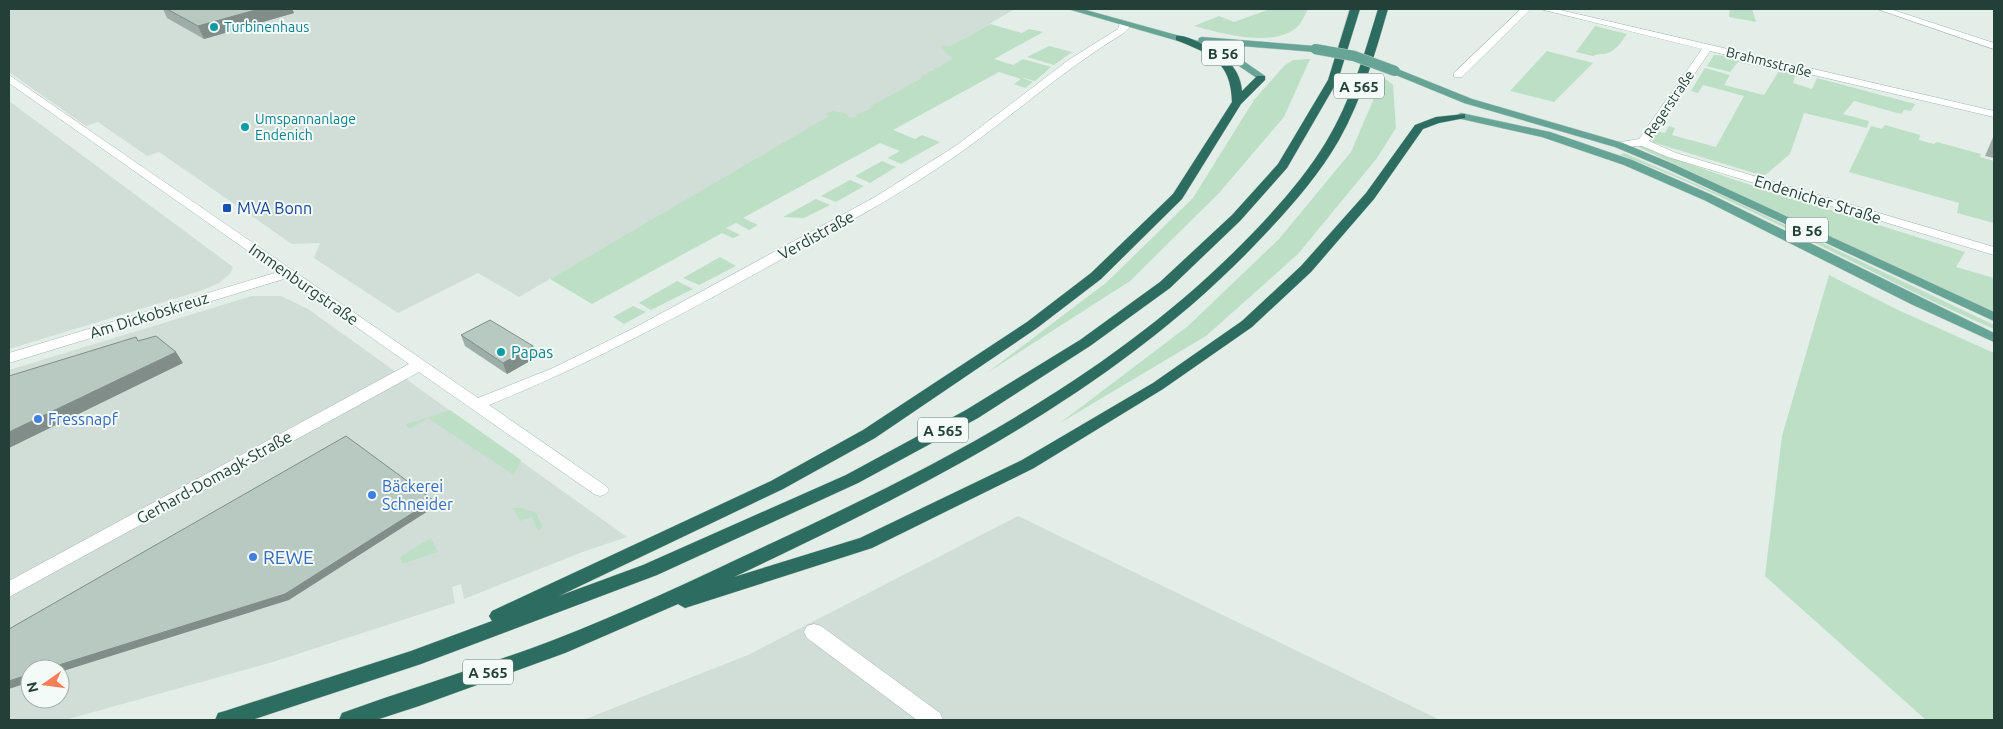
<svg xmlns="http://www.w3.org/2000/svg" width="2003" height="729" viewBox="0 0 2003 729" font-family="Ubuntu,sans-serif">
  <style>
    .built { fill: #d1ded8; fill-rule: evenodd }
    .green { fill: #bcdfc5 }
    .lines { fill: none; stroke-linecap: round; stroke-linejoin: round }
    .minor-casing { stroke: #a5b6b0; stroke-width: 1 }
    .major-casing { stroke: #c1cac7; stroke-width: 1 }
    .highway-casing { stroke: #c1cac7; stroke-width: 1 }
    .minor { fill: #fff; fill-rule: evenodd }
    .major { fill: #66a595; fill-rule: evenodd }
    .highway { fill: #2d6d60; fill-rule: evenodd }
    .major-bridge-casing { stroke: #c1cac7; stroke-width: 11; stroke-linecap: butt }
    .major-bridge { stroke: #66a595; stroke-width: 10 }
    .wall { fill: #9eada7 }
    .shaded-wall { fill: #818d88 }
    .building { fill: #b8c9c2; stroke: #818d88 }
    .culture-dot { fill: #0f9aa8; stroke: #f4faf7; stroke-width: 2 }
    .transit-dot { fill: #1a4fb4; stroke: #f4faf7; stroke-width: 2 }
    .shop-dot { fill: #3f7fe0; stroke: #f4faf7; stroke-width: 2 }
    .labels { text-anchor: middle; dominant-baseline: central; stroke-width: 4; stroke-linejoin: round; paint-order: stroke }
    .far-culture-label { font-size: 14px; fill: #0d838f; stroke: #f4faf7; text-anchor: start }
    .far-street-label { font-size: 14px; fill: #224038; stroke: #f4faf7 }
    .shield { fill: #f4faf7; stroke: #617871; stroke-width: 1 }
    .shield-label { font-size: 15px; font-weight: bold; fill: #224038 }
    .street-label { font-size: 16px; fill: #224038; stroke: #f4faf7 }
    .transit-label { font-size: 16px; fill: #164399; stroke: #f4faf7; text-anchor: start }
    .culture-label { font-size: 16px; fill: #0d838f; stroke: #f4faf7; text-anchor: start }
    .shop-label { font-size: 16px; fill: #366cbe; stroke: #f4faf7; text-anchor: start }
    .near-shop-label { font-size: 19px; fill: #366cbe; stroke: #f4faf7; text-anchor: start }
  </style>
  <rect width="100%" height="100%" fill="#e3eee9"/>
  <g class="built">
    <path d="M9 9H1015L946 49 966 56 853 124 760 157 519 297 478 273 398 313 314 258 320 243 292 244 159 152 147 156 98 122 86 126 9 72Z"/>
    <path d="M9 101 233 267 230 274 219 283 200 291 9 349Z"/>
    <path d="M252 296H281L308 309 627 537 585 551 464 599 461 584 452 587 455 603 273 662 65 720H9V370ZM30 669H60V699H30Z"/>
    <path d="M1018 516 1440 720H583L748 655Z"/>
  </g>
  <g class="green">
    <path d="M1270 9H1308C1305 14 1303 21 1298 26 1275 49 1221 33 1194 26L1219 16 1234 22Z"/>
    <path d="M1730 9H1752L1756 22 1729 17Z"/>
    <path d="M990 24 1022 33 1029 29 1043 32 994 59 1013 65 1023 59 1051 67 1035 81 1020 77 1033 82 1025 88 1014 84 1021 79 999 72 893 130 915 139 922 135 940 142 901 164 888 158 900 151 880 143 743 218 758 225 749 230 736 223 726 228 740 235 733 238 722 233 592 304 550 279 829 116 825 113 834 111 845 113 850 118 857 117 856 115 872 108 871 106 922 78 921 76 929 74 927 72 935 70 933 69 941 67 940 66 953 59 940 47 943 45 949 47Z"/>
    <path d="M1595 26 1627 34C1622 41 1615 52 1605 54 1600 54 1598 54 1593 56L1576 52Z"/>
    <path d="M1049 46 1072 52 1054 65 1027 57Z"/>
    <path d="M1547 51 1593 63 1554 102 1510 91Z"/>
    <path d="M1714 55 1726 56 1796 73 1793 83 1812 89 1817 78 1915 104 1911 111 1904 110 1901 114 1854 101 1843 114 1869 121 1867 128 1804 113 1790 154 1764 176 1652 142 1656 131 1665 133 1669 126 1675 128 1672 135 1716 147 1744 96 1703 85 1698 93 1691 91 1705 68 1730 75 1724 85 1764 95 1779 71 1738 62 1730 72 1707 66Z"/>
    <path d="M1310 59 1284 117 1219 193 1130 281 987 373 1107 282 1193 198 1254 100 1285 65 1293 60Z"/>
    <path d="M1383 77 1393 85 1396 128 1377 158 1298 254 1206 336 1060 423 1188 326 1279 239 1351 152Z"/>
    <path d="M1885 125 1920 135 1919 140 1934 144 1937 142 1981 154 1980 157 1994 161V223L1957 213 1959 203 1849 172 1871 126 1882 129Z"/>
    <path d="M1641 144 1658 153 1735 180 1965 252 1956 267 1994 278V313L1638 147Z"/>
    <path d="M1624 153 1726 197 1994 325V329C1868 275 1749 202 1620 155Z"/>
    <path d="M882 161 896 167 870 183 855 176Z"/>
    <path d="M850 180 864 186 836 202 821 196Z"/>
    <path d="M816 199 830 205 804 218 783 217Z"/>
    <path d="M720 257 736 266 699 285 683 278Z"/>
    <path d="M1829 275 1898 310 1994 353V720H1926L1765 576 1782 436Z"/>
    <path d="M677 281 693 289 651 310 639 303Z"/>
    <path d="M633 306 646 312 624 324 613 317Z"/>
    <path d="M450 410 521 460 514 475 428 418 410 429 407 426V424Z"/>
    <path d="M513 508H522L536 513 542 525 541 529 538 531 532 517 520 521Z"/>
    <path d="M431 538 438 552 402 564 400 557Z"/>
  </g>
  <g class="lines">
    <defs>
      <g id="minor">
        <path d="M1521 9H1531L1462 77H1454V73Z"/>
        <path d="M1540 9H1556L1994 111V117L1710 51 1649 141 1676 153 1994 247V255L1668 157 1642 146 1615 147V143L1639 139 1702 49Z"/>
        <path d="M1877 9H1890L1994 43V49Z"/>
        <path d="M1121 20 1129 22V28L1124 33C1059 72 1004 124 941 166 889 201 834 230 780 260 685 313 590 364 489 405L606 486 609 490 606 494 600 496 594 494 419 372 9 597V581L409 364 287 278 9 363V353L278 272 9 83V75L478 398 553 368 636 327 875 197 957 145 1070 59 1118 29Z"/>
        <path d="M814 624 821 626 940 713 943 720H917L807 638 804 632 807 626Z"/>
      </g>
      <g id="major">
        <path d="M1068 9H1082L1198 41 1199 38 1202 37 1315 46 1320 49 1315 52 1205 43 1232 53 1265 76V80L1261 81 1226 57 1209 50Z"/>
        <path d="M1395 68 1472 99 1623 143 1673 164 1994 312V321L1665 168 1615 147 1464 103 1391 73 1390 71Z"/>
        <path d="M1461 113 1550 132 1632 160 1712 195 1994 333V342L1911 304 1704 200 1624 165 1542 137 1457 118 1456 116Z"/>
      </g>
      <g id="highway">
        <path d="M1350 9H1360L1338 80 1287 168 1240 221 1170 288 1090 346 978 418 858 483 657 575 421 664 252 720H215L218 713 225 711 411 651 492 621 489 616 492 611 771 481 863 430 1027 322 1091 273 1173 194 1232 102C1231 61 1210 54 1176 40V36C1183 35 1191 39 1198 42 1220 52 1240 65 1242 91L1257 76H1265V80L1241 104 1182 199 1101 279 1037 328 875 438 783 489 559 596 643 565 846 475 966 410 1080 340 1160 282 1232 215 1278 164 1328 80Z"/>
        <path d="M1378 9H1388C1375 54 1362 99 1339 140 1315 182 1279 220 1245 255 1101 400 917 490 734 577L860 538 1022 460 1153 383 1242 321 1301 266 1366 193 1415 125 1436 117 1465 114V118L1439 123 1423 129 1374 199 1311 272 1252 327 1163 389 1034 468 872 548 685 608 678 604 565 653 419 706 376 720H339L342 713C411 688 482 667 551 641 627 612 699 577 772 543 937 466 1103 381 1234 252 1267 219 1301 183 1326 142 1351 101 1364 55 1378 9Z"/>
      </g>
    </defs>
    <use href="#minor" class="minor-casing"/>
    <use href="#major" class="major-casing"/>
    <use href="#highway" class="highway-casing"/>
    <use href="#minor" class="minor"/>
    <use href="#major" class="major"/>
    <use href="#highway" class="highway"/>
    <defs>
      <path id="major-bridge" d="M1315 49 1354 56 1395 71"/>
    </defs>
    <use href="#major-bridge" class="major-bridge-casing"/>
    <use href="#major-bridge" class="major-bridge"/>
  </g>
  <g class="wall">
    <path d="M163 9H292L294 13 204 39 167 18Z"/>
    <path d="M1994 135V158L1985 156Z"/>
    <path d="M461 335 533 346 537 357 507 374 465 346Z"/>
  </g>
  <g class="shaded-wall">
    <path d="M259 9H292L294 13 204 39 198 26Z"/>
    <path d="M533 346 537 357 507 374 503 363Z"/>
    <path d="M176 352 183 363 9 448V432Z"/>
    <path d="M433 500 436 506 289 600 60 672V669H46Z"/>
    <path d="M30 674V682L9 689V681Z"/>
  </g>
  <g class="building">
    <path d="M167 9H259L198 26Z"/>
    <path d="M490 320 533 346 503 363 461 335Z"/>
    <path d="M156 336 176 352 9 432V376L136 337 138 341Z"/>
    <path d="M346 436 433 500 285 594 46 669H30V674L9 681V629Z"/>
  </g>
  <g class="culture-dot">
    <circle cx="214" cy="27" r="5"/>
    <circle cx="245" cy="127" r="5"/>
    <circle cx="501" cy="352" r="5"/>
  </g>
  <rect class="transit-dot" x="222" y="203" width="10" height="10" rx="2.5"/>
  <g class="shop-dot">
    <circle cx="38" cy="419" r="5"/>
    <circle cx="372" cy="495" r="5"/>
    <circle cx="253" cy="557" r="5"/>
  </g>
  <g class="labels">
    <g class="far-culture-label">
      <text x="224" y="27">Turbinenhaus</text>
      <text x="255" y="119">Umspannanlage<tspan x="255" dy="16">Endenich</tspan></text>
    </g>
    <g class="far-street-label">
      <text transform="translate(1769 62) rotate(14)">Brahmsstraße</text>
      <text transform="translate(1669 104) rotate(-56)">Regerstraße</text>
    </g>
    <g class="shield">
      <rect x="1202" y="40.5" width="42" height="25" rx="4"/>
      <rect x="1334" y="73.5" width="50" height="25" rx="4"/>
      <rect x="1786" y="217.5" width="42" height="25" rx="4"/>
      <rect x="918" y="417.5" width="50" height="25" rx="4"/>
      <rect x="463" y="659.5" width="50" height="25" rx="4"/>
    </g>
    <g class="shield-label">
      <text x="1223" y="53">B 56</text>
      <text x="1359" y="86">A 565</text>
      <text x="1807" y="230">B 56</text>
      <text x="943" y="430">A 565</text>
      <text x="488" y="672">A 565</text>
    </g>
    <g class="street-label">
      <text transform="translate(1818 199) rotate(17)">Endenicher Straße</text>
      <text transform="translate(816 235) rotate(-29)">Verdistraße</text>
      <text transform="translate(304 284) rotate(35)">Immenburgstraße</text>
      <text transform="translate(149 315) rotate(-17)">Am Dickobskreuz</text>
      <text transform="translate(214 477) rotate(-29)">Gerhard-Domagk-Straße</text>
    </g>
    <g class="transit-label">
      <text x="237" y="208">MVA Bonn</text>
    </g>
    <g class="culture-label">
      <text x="511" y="352">Papas</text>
    </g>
    <g class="shop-label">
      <text x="48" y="419">Fressnapf</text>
      <text x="382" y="486">Bäckerei<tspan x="382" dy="18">Schneider</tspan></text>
    </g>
    <g class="near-shop-label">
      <text x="263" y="557">REWE</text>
    </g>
  </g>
  <rect width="2003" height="729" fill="none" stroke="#224038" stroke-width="20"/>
  <g transform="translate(45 684) rotate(256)"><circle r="24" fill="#f4faf7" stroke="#a0b0ab"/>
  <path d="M0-4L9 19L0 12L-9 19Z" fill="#f77f58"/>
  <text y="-8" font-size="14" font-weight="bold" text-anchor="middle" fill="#224038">N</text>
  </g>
</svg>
